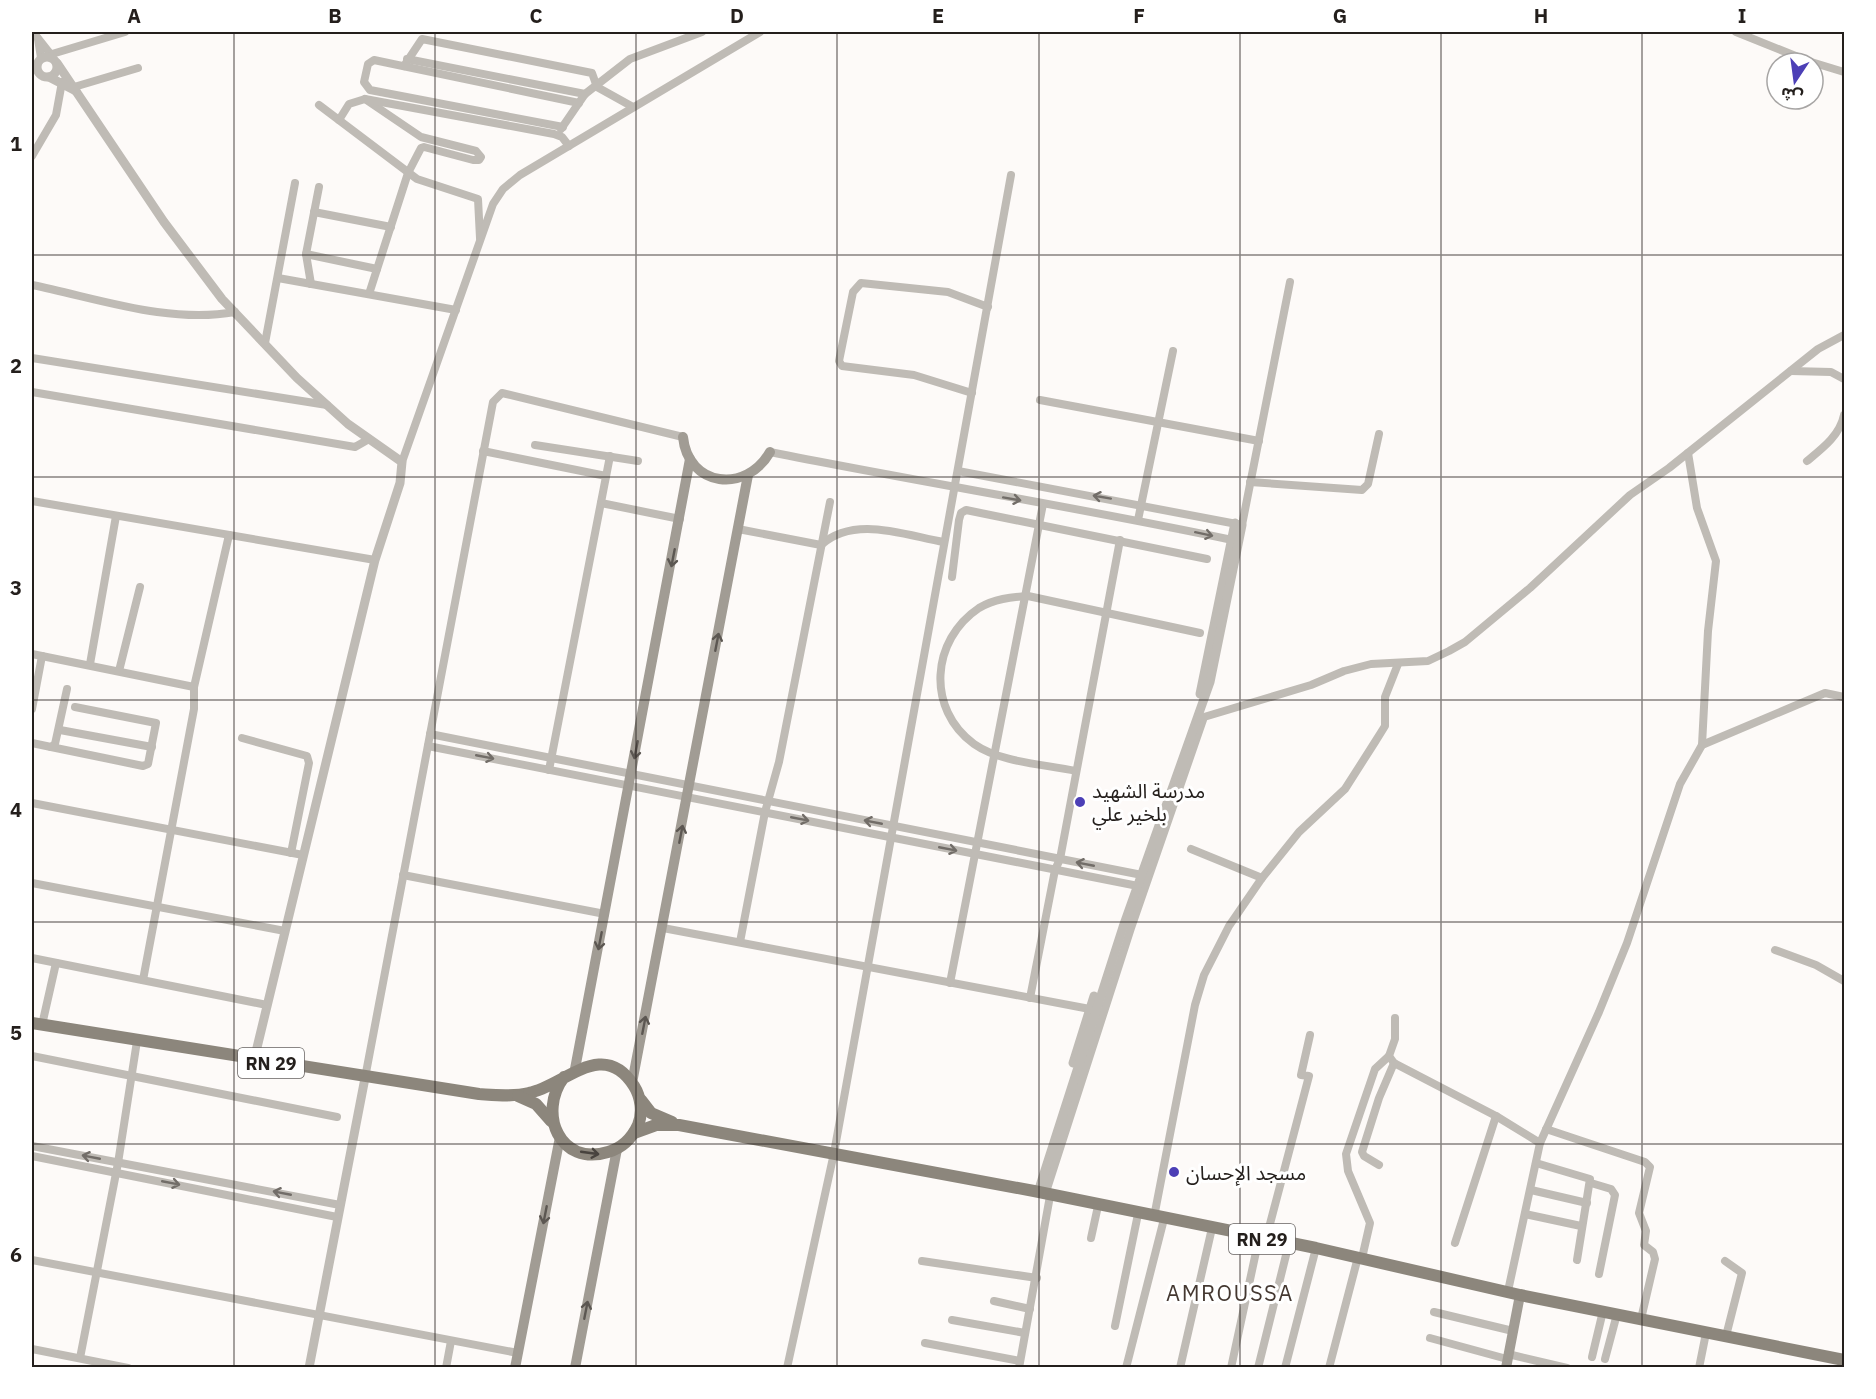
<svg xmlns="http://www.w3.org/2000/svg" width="1876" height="1399" viewBox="0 0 1876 1399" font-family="'IBM Plex Sans','Noto Sans Arabic',sans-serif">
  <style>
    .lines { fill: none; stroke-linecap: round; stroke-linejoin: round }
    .minor { stroke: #bfbbb5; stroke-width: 8 }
    .tertiary { stroke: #bfbbb5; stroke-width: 9 }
    .secondary { stroke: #a19c94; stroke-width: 10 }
    .primary { stroke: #8c867c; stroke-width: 12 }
    .oneway { stroke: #726d68 }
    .oneway2 { stroke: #5c5752 }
    .oneway3 { stroke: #48433e }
    .grid { fill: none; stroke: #241f1c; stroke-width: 1.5; stroke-opacity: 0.55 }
    .poi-dot { fill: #4c3fb6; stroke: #fff; stroke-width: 2 }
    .labels { text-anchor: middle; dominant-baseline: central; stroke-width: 6; stroke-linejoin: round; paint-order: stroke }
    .shield { fill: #fff; stroke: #666260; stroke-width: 1.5 }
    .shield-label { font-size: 18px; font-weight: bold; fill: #241f1c }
    .poi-label { font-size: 20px; fill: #241f1c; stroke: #fff; text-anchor: start }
    .quarter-label { font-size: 22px; letter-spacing: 1.5px; fill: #443831; stroke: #fff }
    .neatline { fill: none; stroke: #241f1c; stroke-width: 2 }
    .grid-label { font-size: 20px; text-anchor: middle; font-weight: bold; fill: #241f1c }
  </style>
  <rect width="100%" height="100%" fill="#fdfaf8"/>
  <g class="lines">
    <g class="minor">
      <path d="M33 32 52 56"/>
      <path d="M1736 32 1808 61 1844 72"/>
      <path d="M38 39 41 58"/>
      <path d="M52 54 125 32"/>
      <path d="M407 59 585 94"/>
      <path d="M404 66 422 39 592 73 597 87 633 107"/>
      <path d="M74 87 138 68"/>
      <path d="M365 99 421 137 476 151 481 157 479 160H473L424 147 421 148 408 173 369 294"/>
      <path d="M319 105 417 179 478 199 480 238"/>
      <path d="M339 120 349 104 365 99 554 134 562 137 569 146"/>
      <path d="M563 127 370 90 364 82 368 64 374 60 579 103"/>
      <path d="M561 129 585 94 630 59 702 32"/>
      <path d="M32 156 56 115 62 82"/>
      <path d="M314 212 391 227"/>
      <path d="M306 254 377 269"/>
      <path d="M278 278 456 310"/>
      <path d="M311 284 306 254 319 187"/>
      <path d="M32 285C97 298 168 324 235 312"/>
      <path d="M265 343 295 183"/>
      <path d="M32 358 327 405"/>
      <path d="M1791 371 1831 372 1844 379"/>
      <path d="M32 392 355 447 369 439"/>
      <path d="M972 393 914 375 842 366 839 361 853 292 861 283 948 292 988 307"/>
      <path d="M1040 400 1259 441"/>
      <path d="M535 445 638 461"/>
      <path d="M483 451 606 476"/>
      <path d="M770 452C925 483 1082 508 1237 541"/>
      <path d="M1688 453 1697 508 1716 561 1708 631 1702 745"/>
      <path d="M1807 461C1823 448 1840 435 1844 415"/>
      <path d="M402 462 493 204 503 189 520 175 760 32"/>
      <path d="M958 471 1242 525 1290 282"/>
      <path d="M1250 482 1362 490 1368 484 1379 434"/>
      <path d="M32 501 375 560"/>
      <path d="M601 503 680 519"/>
      <path d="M1138 520 1173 351"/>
      <path d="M738 529 821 545C854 515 904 535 944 542"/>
      <path d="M952 577 959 520 961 513 966 510 1207 559"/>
      <path d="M32 654 194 687"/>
      <path d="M90 664 116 516"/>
      <path d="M119 671 140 587"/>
      <path d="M32 709 42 656"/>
      <path d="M60 730 152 747"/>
      <path d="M430 734 1142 875"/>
      <path d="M242 738 307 756 309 763 291 853"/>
      <path d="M32 743 51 747 55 744 67 689"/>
      <path d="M428 746 1138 886"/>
      <path d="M51 747 143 766 148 764 156 723 75 707"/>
      <path d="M549 770 610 456"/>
      <path d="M1076 771C1044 764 1001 763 974 744 926 709 931 640 979 608 994 599 1011 597 1028 596L1200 633"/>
      <path d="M32 803 303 855"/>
      <path d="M1191 849 1262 878"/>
      <path d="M403 875 605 914"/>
      <path d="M32 883 285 931"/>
      <path d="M663 928 1095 1010"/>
      <path d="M740 942 765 812 779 762 830 502"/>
      <path d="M1775 950 1816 965 1844 981"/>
      <path d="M32 958 267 1005"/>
      <path d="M143 980 194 709V687L229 535"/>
      <path d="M950 983 1043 504"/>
      <path d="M1030 998 1055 870 1060 859 1120 540"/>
      <path d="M1395 1018V1039L1389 1056 1394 1063 1496 1116 1540 1143"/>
      <path d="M42 1025 56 963"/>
      <path d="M32 1056 337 1117"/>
      <path d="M365 1078 493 402 502 393 683 437"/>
      <path d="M1546 1129 1645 1162 1650 1167 1639 1213 1646 1231 1644 1245 1653 1252 1655 1259 1641 1319"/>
      <path d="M32 1146 340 1205"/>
      <path d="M32 1156 337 1217"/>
      <path d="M1536 1163 1590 1179 1577 1260"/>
      <path d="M1379 1165 1364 1156 1362 1152 1379 1098 1394 1063"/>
      <path d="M1591 1183 1611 1189 1615 1195 1599 1274"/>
      <path d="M1531 1190 1587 1203"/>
      <path d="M1045 1195 1131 928 1204 717 1311 685 1344 671 1371 664 1428 661 1449 651 1465 642 1530 588 1630 495 1669 468 1818 349 1844 335"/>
      <path d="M1525 1214 1581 1226"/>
      <path d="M1154 1217 1195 1005 1204 975 1229 926 1262 878 1299 832 1345 789 1375 742 1385 726V697L1398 664"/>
      <path d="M1091 1238 1098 1206"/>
      <path d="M1266 1239 1309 1076 1301 1075 1310 1035"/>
      <path d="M1455 1243 1496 1116"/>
      <path d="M1362 1258 1370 1223 1348 1171 1346 1154 1375 1069 1389 1056"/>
      <path d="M32 1260 518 1353"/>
      <path d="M922 1261 1037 1278"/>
      <path d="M1725 1261 1742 1273 1726 1336"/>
      <path d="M1508 1291 1540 1143 1599 1012 1627 943 1680 784 1702 745 1825 693 1844 697"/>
      <path d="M994 1301 1030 1309"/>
      <path d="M1434 1312 1513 1331"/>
      <path d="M952 1320 1025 1333"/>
      <path d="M1115 1326 1138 1214"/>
      <path d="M1430 1338 1507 1359"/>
      <path d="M925 1343 1020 1361"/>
      <path d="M32 1349 128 1368"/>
      <path d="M1508 1354 1567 1368"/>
      <path d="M1592 1357 1603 1311"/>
      <path d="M80 1358 118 1163 137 1041"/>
      <path d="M1605 1359 1617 1314"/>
      <path d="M446 1368 451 1341"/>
      <path d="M787 1368 834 1153 1011 175"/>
      <path d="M1019 1368 1050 1196"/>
      <path d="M1126 1368 1164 1219"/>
      <path d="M1180 1368 1212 1228"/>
      <path d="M1231 1368 1259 1238"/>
      <path d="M1258 1368 1289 1243"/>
      <path d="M1285 1368 1316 1248"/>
      <path d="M1329 1368 1358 1257"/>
      <path d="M1699 1368 1706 1333"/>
    </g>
    <g class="tertiary">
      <circle cx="47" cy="67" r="10"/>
      <path d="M57 63 164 222 222 299 297 378 348 424 402 462 400 483 375 560 254 1060"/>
      <path d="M49 77 76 91"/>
      <path d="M1200 694 1235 523"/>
      <path d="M1073 1063 1094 996"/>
      <path d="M1038 1192 1123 927 1210 682 1242 525"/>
      <path d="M309 1368 365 1078"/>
    </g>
    <g class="secondary">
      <path d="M683 437C688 487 746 494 770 452"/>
      <path d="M575 1069 690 459"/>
      <path d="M632 1083 748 475"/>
      <path d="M515 1368 560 1137"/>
      <path d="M575 1368 617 1149"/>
      <path d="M1506 1368 1520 1295"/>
    </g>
    <g class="primary">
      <path d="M32 1023 479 1094C495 1095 513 1097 529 1093 564 1086 603 1037 634 1086 641 1097 643 1113 638 1125 632 1138 622 1148 608 1152 560 1167 537 1113 564 1077"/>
      <path d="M518 1096 536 1104 551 1121"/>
      <path d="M641 1100 651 1113 672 1122"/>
      <path d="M634 1133 656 1125H679L1034 1191 1316 1248 1520 1295 1844 1360"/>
    </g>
  </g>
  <defs><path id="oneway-shaft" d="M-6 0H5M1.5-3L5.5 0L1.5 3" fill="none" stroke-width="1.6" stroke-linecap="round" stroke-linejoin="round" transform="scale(1.5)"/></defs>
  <g class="oneway">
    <use href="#oneway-shaft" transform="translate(1102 497) rotate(-170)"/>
    <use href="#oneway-shaft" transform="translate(1012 499) rotate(10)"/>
    <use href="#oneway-shaft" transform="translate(1204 534) rotate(12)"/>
    <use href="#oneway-shaft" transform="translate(485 757) rotate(11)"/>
    <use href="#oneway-shaft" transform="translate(800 819) rotate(11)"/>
    <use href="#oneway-shaft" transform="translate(873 822) rotate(-169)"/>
    <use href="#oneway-shaft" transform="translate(948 849) rotate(11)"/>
    <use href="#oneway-shaft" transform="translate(1085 864) rotate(-169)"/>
    <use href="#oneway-shaft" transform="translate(91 1157) rotate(-169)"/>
    <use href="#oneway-shaft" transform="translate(171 1183) rotate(11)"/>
    <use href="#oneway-shaft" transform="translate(282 1193) rotate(-169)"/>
  </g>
  <g class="oneway2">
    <use href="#oneway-shaft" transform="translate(673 558) rotate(101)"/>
    <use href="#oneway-shaft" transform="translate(717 642) rotate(-79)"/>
    <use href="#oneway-shaft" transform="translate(636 750) rotate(101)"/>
    <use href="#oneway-shaft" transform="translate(681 834) rotate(-79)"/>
    <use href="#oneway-shaft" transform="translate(600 941) rotate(101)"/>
    <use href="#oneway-shaft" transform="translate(644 1025) rotate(-79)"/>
    <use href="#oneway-shaft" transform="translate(545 1215) rotate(101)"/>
    <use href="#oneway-shaft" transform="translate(586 1310) rotate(-79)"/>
  </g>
  <use class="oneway3" href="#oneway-shaft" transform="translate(590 1153) rotate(8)"/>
  <path class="grid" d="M234 32V1368M435 32V1368M636 32V1368M837 32V1368M1039 32V1368M1240 32V1368M1441 32V1368M1642 32V1368M32 255H1844M32 477H1844M32 700H1844M32 922H1844M32 1144H1844"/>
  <g class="poi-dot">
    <circle cx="1080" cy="802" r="6"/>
    <circle cx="1174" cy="1172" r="6"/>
  </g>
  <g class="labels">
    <g class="shield">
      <rect x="238" y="1048" width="66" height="30" rx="4.5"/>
      <rect x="1229" y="1224" width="66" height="30" rx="4.5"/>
    </g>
    <g class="shield-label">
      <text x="271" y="1063">RN 29</text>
      <text x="1262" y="1239">RN 29</text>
    </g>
    <g class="poi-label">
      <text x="1092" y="790">مدرسة الشهيد<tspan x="1092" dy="23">بلخير علي</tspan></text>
      <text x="1186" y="1172">مسجد الإحسان</text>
    </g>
    <g class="quarter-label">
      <text x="1230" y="1292">AMROUSSA</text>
    </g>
  </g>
  <rect width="1876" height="1399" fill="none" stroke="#ffffff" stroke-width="66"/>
  <g transform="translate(1795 81) rotate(193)"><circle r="28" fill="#ffffff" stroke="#a7a5a4" stroke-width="1.5"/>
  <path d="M0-4.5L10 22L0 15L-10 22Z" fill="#4c3fb6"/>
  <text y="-9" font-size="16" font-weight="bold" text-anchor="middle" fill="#241f1c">ش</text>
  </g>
  <rect x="33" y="33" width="1810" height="1333" class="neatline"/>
  <g class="grid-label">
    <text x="134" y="23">A</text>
    <text x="335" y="23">B</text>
    <text x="536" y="23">C</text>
    <text x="737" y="23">D</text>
    <text x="938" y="23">E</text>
    <text x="1139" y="23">F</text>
    <text x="1340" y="23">G</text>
    <text x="1541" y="23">H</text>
    <text x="1742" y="23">I</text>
    <text x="16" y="151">1</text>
    <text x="16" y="373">2</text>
    <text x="16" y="595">3</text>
    <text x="16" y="817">4</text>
    <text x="16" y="1040">5</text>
    <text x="16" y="1262">6</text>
  </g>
</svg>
